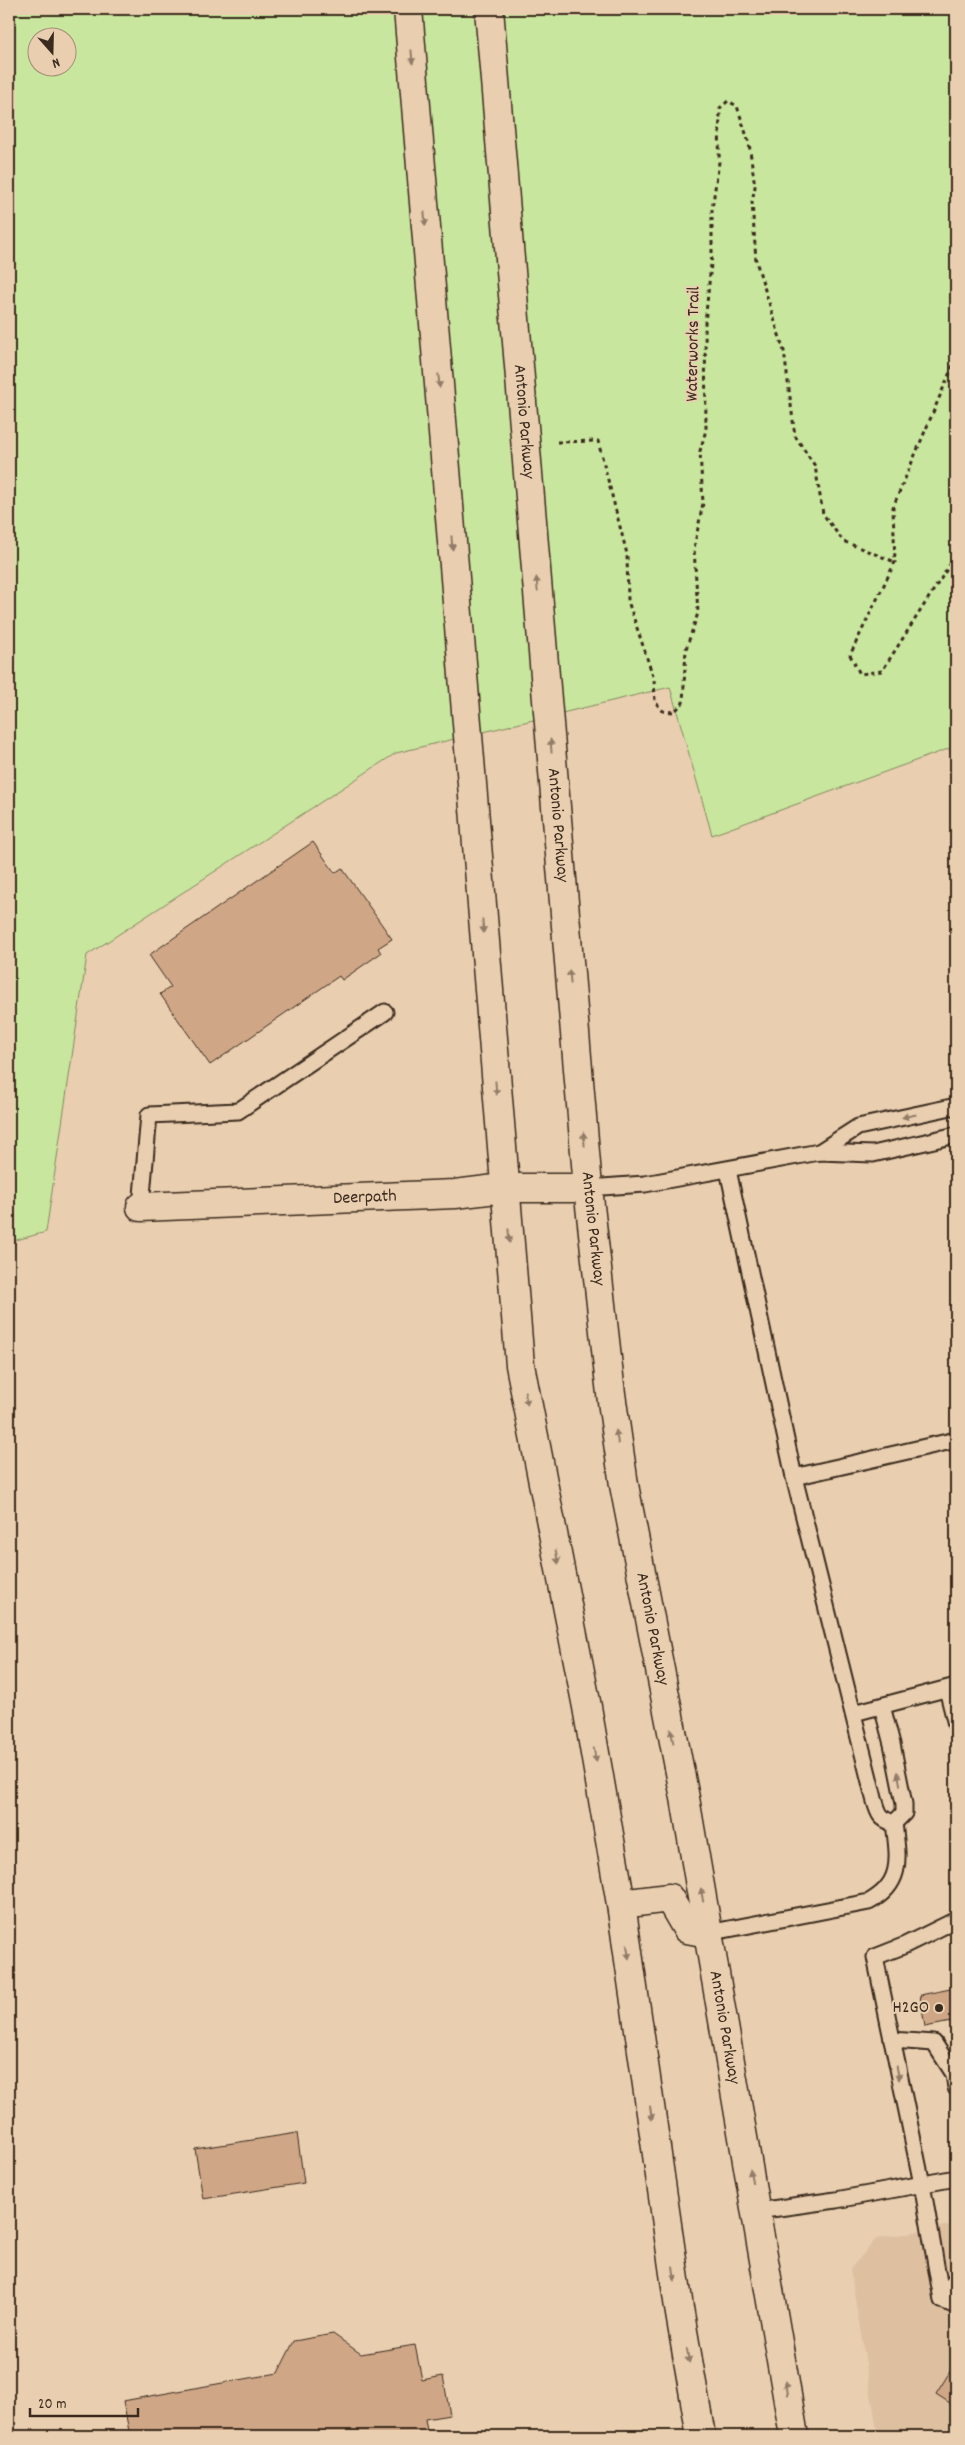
<svg xmlns="http://www.w3.org/2000/svg" width="965" height="2445" viewBox="0 0 965 2445" font-family="Dekko,sans-serif">
  <style>
    .built { fill: #dec0a1 }
    .green { fill: #c8e69e; stroke: #82885e; fill-rule: evenodd }
    .building { fill: #cfa787; stroke: #3b2a1e }
    .lines { fill: none; stroke-linecap: round; stroke-linejoin: round }
    .service-casing { stroke: #3b2a1e; stroke-width: 19 }
    .minor-casing { stroke: #3b2a1e; stroke-width: 31 }
    .primary-casing { stroke: #3b2a1e; stroke-width: 31 }
    .path { stroke: #3b2a1e; stroke-width: 3; stroke-dasharray: 4 4; stroke-linecap: butt }
    .service { stroke: #e9cfb0; stroke-width: 15 }
    .minor { stroke: #e9cfb0; stroke-width: 28 }
    .primary { stroke: #e9cfb0; stroke-width: 28 }
    .oneway { fill: #927c67 }
    .poi-dot { fill: #3b2a1e; stroke: #e9cfb0; stroke-width: 2 }
    .labels { text-anchor: middle; dominant-baseline: central; stroke-width: 4; stroke-linejoin: round; paint-order: stroke }
    .street-label { font-size: 18px; fill: #3b2a1e; stroke: #e9cfb0 }
    .poi-label { font-size: 18px; fill: #3b2a1e; stroke: #e9cfb0; text-anchor: end }
  </style>
  <rect width="100%" height="100%" fill="#e9cfb0"/>
  <filter id="ink" filterUnits="userSpaceOnUse"><feTurbulence type="fractalNoise" baseFrequency=".02" numOctaves="2"/><feDisplacementMap in="SourceGraphic" scale="10" xChannelSelector="R" yChannelSelector="G"/><feConvolveMatrix kernelMatrix="1 2 1 2 8 2 1 2 1" color-interpolation-filters="sRGB"/></filter>
  <g filter="url(#ink)">
    <path class="built" d="M956 2224V2436H878L850 2269 876 2239Z"/>
    <path class="green" d="M9 9H956V746L712 835 670 687 396 753 87 955 46 1232 9 1242ZM38 38H68V68H38Z"/>
    <g class="building">
      <path d="M313 842 335 873 342 868 392 939 378 948 381 953 342 980 339 976 210 1065 160 994 171 987 149 955Z"/>
      <path d="M956 1988V2021L925 2027 920 1995Z"/>
      <path d="M297 2133 304 2183 203 2199 195 2149Z"/>
      <path d="M333 2334 361 2354 415 2345 422 2380 443 2376 450 2415 425 2419 428 2436H130L123 2401 278 2373 294 2341Z"/>
      <path d="M956 2362V2407L936 2394Z"/>
    </g>
    <g class="lines">
      <defs>
        <g id="service">
          <path d="M819 1152 858 1127 956 1106"/>
          <path d="M728 1170 794 1477 874 1798C878 1812 879 1819 894 1823"/>
          <path d="M588 1188 645 1184 819 1152 873 1154 956 1135"/>
          <path d="M141 1207 149 1115 238 1111 385 1012"/>
          <path d="M794 1477 956 1440"/>
          <path d="M947 1689 956 1725"/>
          <path d="M882 1706 892 1744 904 1804V1813L894 1823"/>
          <path d="M854 1713 956 1686"/>
          <path d="M956 1920 903 1946 875 1957 922 2184 942 2300 956 2306"/>
          <path d="M708 1933 869 1902C904 1883 898 1857 894 1823"/>
          <path d="M892 2040 934 2043 954 2074 956 2088"/>
          <path d="M757 2211 836 2200 956 2178"/>
          <path d="M942 2300 956 2279"/>
        </g>
        <g id="minor">
          <path id="s1" d="M141 1207 455 1194 504 1188H588"/>
        </g>
        <g id="primary">
          <path d="M408 9 520 1365 587 1707 621 1904 679 2308 701 2436"/>
          <path id="s2" d="M489 9 588 1188 611 1394 624 1485 685 1798 794 2436"/>
          <path d="M621 1904 669 1898 687 1929 708 1933"/>
        </g>
      </defs>
      <use href="#service" class="service-casing"/>
      <use href="#minor" class="minor-casing"/>
      <use href="#primary" class="primary-casing"/>
      <g class="path">
        <path d="M956 358 893 507 895 562 850 655 860 674 882 671 956 555"/>
        <path d="M557 442 598 441 627 554 628 601 654 679 655 702 663 711 674 712 683 703 686 649 698 613 694 548 703 503 700 451 706 430 705 323 712 254V209L719 162 720 108 728 101 737 106 749 143 755 187 752 201 756 261 784 351 795 436 815 466 823 514 843 541 895 562"/>
      </g>
      <use href="#service" class="service"/>
      <use href="#minor" class="minor"/>
      <use href="#primary" class="primary"/>
    </g>
    <defs><path id="oneway-solid" d="M-6-.8H1V-3.2L6.5 0L1 3.2V.8H-6Z" transform="scale(1.25)"/></defs>
    <g class="oneway">
      <use href="#oneway-solid" transform="translate(412 57) rotate(85)"/>
      <use href="#oneway-solid" transform="translate(425 219) rotate(85)"/>
      <use href="#oneway-solid" transform="translate(439 381) rotate(85)"/>
      <use href="#oneway-solid" transform="translate(452 543) rotate(85)"/>
      <use href="#oneway-solid" transform="translate(537 584) rotate(-95)"/>
      <use href="#oneway-solid" transform="translate(551 746) rotate(-95)"/>
      <use href="#oneway-solid" transform="translate(483 926) rotate(85)"/>
      <use href="#oneway-solid" transform="translate(570 977) rotate(-95)"/>
      <use href="#oneway-solid" transform="translate(496 1088) rotate(85)"/>
      <use href="#oneway-solid" transform="translate(909 1116) rotate(168)"/>
      <use href="#oneway-solid" transform="translate(584 1139) rotate(-95)"/>
      <use href="#oneway-solid" transform="translate(509 1236) rotate(85)"/>
      <use href="#oneway-solid" transform="translate(526 1398) rotate(79)"/>
      <use href="#oneway-solid" transform="translate(617 1437) rotate(-98)"/>
      <use href="#oneway-solid" transform="translate(557 1557) rotate(79)"/>
      <use href="#oneway-solid" transform="translate(672 1736) rotate(-101)"/>
      <use href="#oneway-solid" transform="translate(595 1755) rotate(80)"/>
      <use href="#oneway-solid" transform="translate(899 1779) rotate(-101)"/>
      <use href="#oneway-solid" transform="translate(702 1895) rotate(-100)"/>
      <use href="#oneway-solid" transform="translate(628 1952) rotate(82)"/>
      <use href="#oneway-solid" transform="translate(898 2073) rotate(79)"/>
      <use href="#oneway-solid" transform="translate(651 2113) rotate(82)"/>
      <use href="#oneway-solid" transform="translate(751 2176) rotate(-100)"/>
      <use href="#oneway-solid" transform="translate(674 2274) rotate(82)"/>
      <use href="#oneway-solid" transform="translate(688 2356) rotate(80)"/>
      <use href="#oneway-solid" transform="translate(787 2388) rotate(-99)"/>
    </g>
  </g>
  <circle class="poi-dot" cx="939" cy="2008" r="5"/>
  <g class="labels">
    <g class="street-label">
      <text transform="translate(694 344) rotate(-89)">Waterworks Trail</text>
      <text stroke="none"><textPath href="#s2" startOffset="414">Antonio Parkway</textPath></text>
      <text stroke="none"><textPath href="#s2" startOffset="819">Antonio Parkway</textPath></text>
      <text stroke="none"><textPath href="#s1" startOffset="224">Deerpath</textPath></text>
      <text stroke="none"><textPath href="#s2" startOffset="1224">Antonio Parkway</textPath></text>
      <text stroke="none"><textPath href="#s2" startOffset="1629">Antonio Parkway</textPath></text>
      <text stroke="none"><textPath href="#s2" startOffset="2034">Antonio Parkway</textPath></text>
    </g>
    <g class="poi-label">
      <text x="929" y="2008">H2GO</text>
    </g>
  </g>
  <rect width="965" height="2445" fill="none" stroke="#e9cfb0" stroke-width="30"/>
  <rect x="15" y="15" width="935" height="2415" fill="none" stroke="#3b2a1e" stroke-width="2" filter="url(#ink)"/>
  <g transform="translate(52 52) rotate(160)"><circle r="24" fill="#e9cfb0" stroke="#a38d76"/>
  <path d="M0-4L9 19L0 12L-9 19Z" fill="#3b2a1e"/>
  <text y="-8" font-size="14" font-weight="bold" text-anchor="middle" fill="#3b2a1e">N</text>
  </g>
  <path d="M30 2408v8h108v-8" fill="none" stroke="#3b2a1e" stroke-width="2.5"/>
  <text x="38" y="2408" font-size="15" fill="#3b2a1e" stroke="#e9cfb0" stroke-width="4" paint-order="stroke">20 m</text>
</svg>
